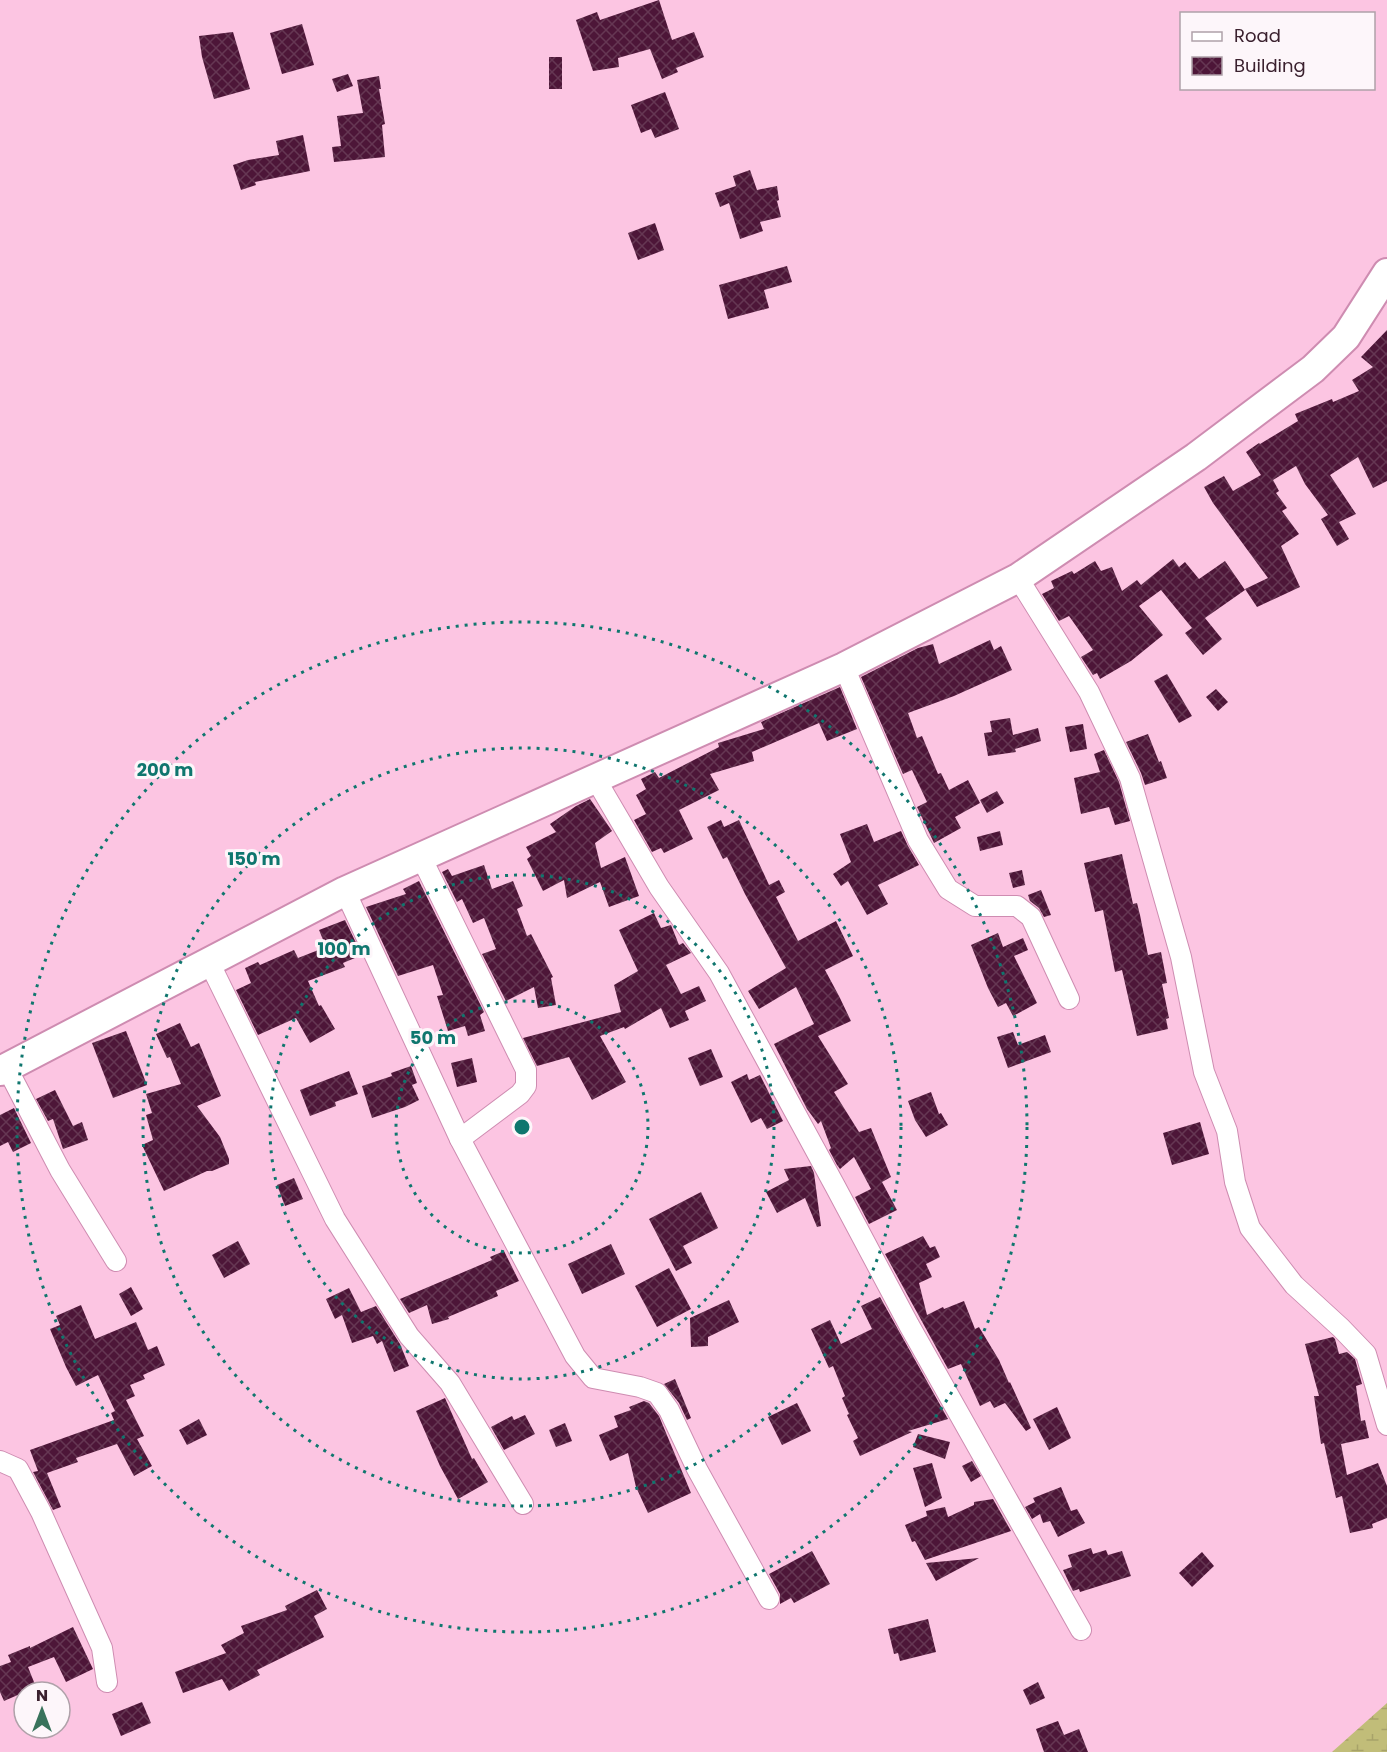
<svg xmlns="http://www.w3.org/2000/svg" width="1387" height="1752" viewBox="0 0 1387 1752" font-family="Poppins,sans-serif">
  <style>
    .wetland { fill: url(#wetland-marsh) }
    .building { fill: url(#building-cross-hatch) }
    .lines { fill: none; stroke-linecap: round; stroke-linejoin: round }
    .street-casing { stroke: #ce8cb1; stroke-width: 22 }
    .secondary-casing { stroke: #ce8cb1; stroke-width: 32 }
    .street { stroke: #fff; stroke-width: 20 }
    .secondary { stroke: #fff; stroke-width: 28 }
    .ring { fill: none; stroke: #0f766e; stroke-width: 3; stroke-dasharray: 3 6 }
    .centre { fill: #0f766e; stroke: #fdf6fa; stroke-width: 3 }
    .ring-label { font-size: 18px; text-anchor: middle; font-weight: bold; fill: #0f766e; stroke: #fdf6fa; stroke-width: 6; stroke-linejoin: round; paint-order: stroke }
  </style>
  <defs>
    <pattern id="wetland-marsh" width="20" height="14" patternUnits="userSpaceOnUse" patternTransform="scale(1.5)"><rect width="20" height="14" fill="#c1bd79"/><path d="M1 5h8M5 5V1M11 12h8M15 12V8" fill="none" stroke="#a7a269"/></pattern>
    <pattern id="building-cross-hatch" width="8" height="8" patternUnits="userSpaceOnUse" patternTransform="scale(1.5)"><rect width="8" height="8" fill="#4d1638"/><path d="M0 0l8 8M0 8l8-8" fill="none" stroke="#653753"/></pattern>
  </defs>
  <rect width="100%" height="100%" fill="#fcc5e2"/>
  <path class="wetland" d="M1387 1703V1752H1332Z"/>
  <g class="building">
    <path d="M659 0 672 40 694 32 704 57 676 68 678 72 662 79 650 49 618 58 619 67 593 71 576 20 597 12 600 20Z"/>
    <path d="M302 24 314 65 282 74 270 33Z"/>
    <path d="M233 32 250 89 214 99 202 57 199 36Z"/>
    <rect x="549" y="57" width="13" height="32"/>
    <path d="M348 74 353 86 337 92 332 79Z"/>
    <path d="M379 76 381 89H379L385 124 382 125 385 157 334 162 332 147 341 146 337 116 363 113 357 80Z"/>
    <path d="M665 92 679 129 655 138 651 129 641 133 631 105Z"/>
    <path d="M303 135 310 171 255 182 256 185 241 190 233 165 248 160 279 155 276 141Z"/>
    <path d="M750 170 757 190 777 186 779 200 777 201 781 217 760 222 763 231 740 239 729 203 720 207 715 193 736 186 733 176Z"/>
    <path d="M655 223 664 250 638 260 628 233Z"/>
    <path d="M787 266 792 282 764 290 769 308 728 319 719 285Z"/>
    <path d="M1387 330V481L1373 488 1358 457 1330 475 1356 514 1339 522 1349 539 1337 546 1321 519 1328 515 1305 484 1296 466 1273 480 1279 491 1276 493 1287 508 1282 511 1299 534 1281 546 1300 587 1257 607 1245 589 1268 578 1213 503 1204 487 1224 476 1233 491 1261 475 1246 452 1259 443 1260 444 1298 421 1295 414 1332 399 1333 402 1359 391 1352 380 1373 367 1361 357Z"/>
    <path d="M1173 559 1179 567 1185 562 1199 579 1225 561 1245 590 1205 618 1222 639 1203 655 1185 633 1192 628 1161 590 1139 606 1163 635 1131 661 1100 679 1097 673 1093 675 1081 657 1093 650 1069 616 1059 621 1042 594 1054 588 1051 581 1072 571 1074 574 1095 561 1101 571 1112 567 1122 591 1137 580 1141 585Z"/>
    <path d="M990 640 994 650 1001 646 1012 670 954 696 908 713 917 738 922 736 938 774 941 773 949 790 968 780 980 803 955 817 961 828 934 843 917 807 927 802 912 770 903 774 861 677 918 648 933 644 939 664Z"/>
    <path d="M1167 674 1192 716 1179 723 1154 681Z"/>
    <path d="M840 687 857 729 827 741 819 723 752 752 754 761 710 774 719 790 679 810 693 839 664 853 661 848 652 852 634 820 646 814 636 795 646 789 641 779 655 772 659 778 719 747 718 743 764 729 761 722Z"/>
    <path d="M1216 689 1228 702 1218 711 1206 697Z"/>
    <path d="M1010 718 1013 735 1038 728 1041 741 1015 749 1016 752 988 756 984 733 992 732 990 721Z"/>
    <path d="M1083 724 1087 749 1070 752 1065 727Z"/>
    <path d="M1148 734 1159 762 1161 761 1167 778 1145 785 1141 773 1126 742Z"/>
    <path d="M1104 750 1119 782 1130 821 1115 825 1109 807 1081 814 1074 778 1100 772 1094 754Z"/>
    <path d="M997 791 1004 803 987 813 980 800Z"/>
    <path d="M590 799 612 831 595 843 601 868 625 857 639 896 609 907 600 882 567 898 564 880 543 891 527 859 531 856 526 847 556 832 550 824 576 806Z"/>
    <path d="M721 820 724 827 739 820 769 885 779 880 785 892 776 897 798 941 836 921 853 956 825 970 839 996 851 1021 818 1036 848 1084 834 1092 859 1132 871 1128 891 1177 882 1182 897 1210 869 1224 855 1197 871 1189 854 1157 840 1169 837 1165 829 1150 831 1148 821 1121 818 1124 807 1109 774 1044 814 1024 796 987 759 1009 748 991 786 968 745 894 727 857 723 859 707 827Z"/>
    <path d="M867 824 874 842 901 831 908 846 919 865 878 885 888 904 867 915 848 881 841 886 833 874 851 862 840 834Z"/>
    <path d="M1000 831 1003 845 980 851 977 837Z"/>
    <path d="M1122 854 1133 904 1137 903 1140 915 1148 955 1161 952 1167 983 1162 984 1169 1018 1166 1019 1168 1029 1137 1036 1122 970 1115 972 1103 910 1095 912 1084 863Z"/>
    <path d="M484 865 492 889 513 881 523 906 517 909 527 936 531 934 553 977 551 978 556 1005 538 1008 534 987 506 1001 482 954 496 949 484 918 473 923 462 899 457 902 442 872 448 869 452 876Z"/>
    <path d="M1022 870 1025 885 1013 888 1009 873Z"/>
    <path d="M419 881 484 1012 480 1015 485 1031 468 1036 465 1026 448 1031 437 996 443 995 433 965 398 976 366 907 406 894 403 889Z"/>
    <path d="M1041 890 1051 915 1044 917 1039 908 1030 901 1028 895Z"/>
    <path d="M654 913 661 928 671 925 679 945 683 943 691 953 666 965 681 994 699 986 706 1001 685 1011 689 1020 670 1028 661 1008 625 1029 624 1027 600 1036 626 1082 592 1100 569 1057 537 1066 523 1038 621 1012 614 985 638 971 619 930Z"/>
    <path d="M345 920 362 955 343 963 345 967 308 981 319 1006 321 1005 335 1029 310 1043 296 1018 258 1035 236 990 251 983 245 968 258 962 260 965 294 950 298 958 326 947 319 930Z"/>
    <path d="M998 933 1003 947 1023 938 1028 950 1014 956 1037 1003 1013 1016 1006 1003 998 1007 988 988 971 945Z"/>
    <path d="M180 1023 191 1047 199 1043 221 1096 197 1106 220 1137 229 1159V1164L212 1171H207L164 1191 142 1145 153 1140 146 1115 152 1113 146 1094 181 1084 170 1057 167 1058 156 1034Z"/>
    <path d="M126 1031 147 1085 113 1098 92 1043Z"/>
    <path d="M1013 1032 1018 1045 1045 1035 1051 1052 1008 1068 997 1037Z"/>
    <path d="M711 1049 723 1077 700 1086 688 1058Z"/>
    <path d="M472 1058 477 1082 457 1087 451 1063Z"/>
    <path d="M411 1066 417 1083 412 1085 419 1100 405 1107 372 1118 362 1086 392 1076 391 1073Z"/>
    <path d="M349 1071 358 1094 335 1102 336 1106 310 1116 300 1090Z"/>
    <path d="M747 1074 749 1080 760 1075 783 1121 767 1129 761 1118 751 1123 731 1082Z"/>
    <path d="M55 1090 73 1126 82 1122 88 1140 63 1149 53 1119 48 1121 36 1099Z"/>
    <path d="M931 1092 939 1114 941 1113 948 1125 926 1137 915 1120 908 1101Z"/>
    <path d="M14 1108 31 1143 13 1152 8 1142 0 1146V1115Z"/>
    <path d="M1200 1122 1209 1154 1172 1165 1163 1133Z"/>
    <path d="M811 1166 814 1173 821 1226 817 1227 805 1198 777 1213 766 1192 789 1180 784 1169Z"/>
    <path d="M294 1178 303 1199 285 1206 277 1185Z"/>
    <path d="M701 1192 718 1228 683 1246 692 1263 676 1271 649 1219Z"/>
    <path d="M923 1236 930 1248 935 1246 940 1257 926 1264 932 1277 919 1283 927 1315 943 1307 944 1309 964 1301 975 1329 979 1327 999 1360 1009 1383 1010 1382 1031 1428 1026 1431 1005 1403 994 1408 990 1401 980 1406 961 1364 948 1369 885 1254Z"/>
    <path d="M238 1241 250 1264 224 1278 212 1255Z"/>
    <path d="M611 1244 625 1274 582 1294 568 1264Z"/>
    <path d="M504 1251 519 1281 496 1291 498 1296 448 1317 449 1319 432 1324 427 1305 409 1313 400 1299 492 1260 490 1257Z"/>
    <path d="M669 1268 691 1309 657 1327 635 1286Z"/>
    <path d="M131 1287 143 1309 131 1316 119 1294Z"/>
    <path d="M349 1288 361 1312 376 1306 400 1344 409 1366 394 1372 382 1341 377 1344 373 1336 352 1343 342 1315 335 1319 326 1299Z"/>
    <path d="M880 1297 948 1419 908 1431 912 1432 860 1456 853 1441 858 1438 847 1415 849 1414 842 1398 845 1396 833 1366 829 1368 811 1329 830 1320 841 1344 872 1329 861 1306Z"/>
    <path d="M729 1300 739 1322 708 1337V1346L691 1347 690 1318Z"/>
    <path d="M81 1305 95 1339 136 1322 148 1350 157 1346 165 1365 143 1375 145 1379 130 1385 135 1396 126 1400 144 1436 137 1439 152 1466 134 1476 117 1444 76 1458 78 1462 47 1473 61 1507 53 1510 33 1472 38 1471 30 1450 114 1420 111 1413 115 1411 98 1375 76 1386 66 1367 50 1329 60 1325 56 1316Z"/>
    <path d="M1333 1337 1335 1339 1339 1354 1347 1352 1355 1359 1362 1384 1356 1386 1361 1421 1365 1420 1369 1438 1341 1444 1347 1475 1378 1463 1387 1486V1518L1372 1524 1373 1528 1350 1533 1342 1496 1336 1498 1324 1443 1321 1444 1314 1396H1319L1305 1344Z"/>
    <path d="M675 1379 691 1418 687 1420 679 1403 664 1384Z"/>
    <path d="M445 1398 472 1459 474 1458 488 1482 458 1499 440 1466 416 1411Z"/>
    <path d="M644 1401 649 1403 659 1416 691 1493 648 1513 636 1487 628 1453 610 1461 599 1435 618 1427 614 1416 631 1410 629 1407Z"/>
    <path d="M797 1403 811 1431 782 1445 768 1417Z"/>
    <path d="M1057 1407 1071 1438 1049 1450 1033 1419Z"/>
    <path d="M525 1415 535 1434 504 1450 491 1427 512 1416 514 1420Z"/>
    <path d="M199 1419 207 1435 187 1445 179 1430Z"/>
    <path d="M565 1423 572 1441 556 1447 549 1430Z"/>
    <path d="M918 1434 950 1442 945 1459 913 1447Z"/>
    <path d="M972 1461 981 1476 971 1482 962 1466Z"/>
    <path d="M932 1463 942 1498 925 1507 913 1468Z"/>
    <path d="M1061 1487 1071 1511 1077 1509 1085 1523 1058 1537 1050 1521 1043 1523 1040 1514 1032 1519 1025 1507 1035 1502 1033 1498Z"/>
    <path d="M993 1499 1011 1531 925 1560 915 1541 912 1542 905 1525 927 1516 926 1511 945 1507 948 1517 974 1505V1502Z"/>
    <path d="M1091 1548 1093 1554 1106 1550 1108 1555 1122 1551 1131 1576 1080 1592 1079 1589 1073 1591 1063 1570 1072 1567 1068 1555Z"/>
    <path d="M812 1551 830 1584 794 1603 791 1598 780 1604V1594L769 1574Z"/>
    <path d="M1202 1552 1214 1566 1192 1587 1179 1573Z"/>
    <path d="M979 1558 936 1581 926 1563Z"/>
    <path d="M317 1590 327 1609 314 1616 324 1637 257 1670 260 1675 229 1691 222 1679 183 1693 175 1672 226 1653 221 1645 244 1633 241 1626 287 1610 285 1606Z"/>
    <path d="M928 1619 936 1652 900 1661 898 1653 894 1654 888 1629Z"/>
    <path d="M73 1627 93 1669 66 1682 54 1657 28 1667 36 1687 4 1701 0 1692V1666L11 1662 8 1655 30 1646V1648Z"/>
    <path d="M1038 1682 1045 1698 1030 1705 1023 1690Z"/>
    <path d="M142 1702 151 1723 121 1736 112 1714Z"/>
    <path d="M1058 1721 1064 1735 1079 1729 1088 1752H1044L1036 1729Z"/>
  </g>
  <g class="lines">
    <defs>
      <g id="street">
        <path d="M1018 578 1089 692 1130 778 1181 957 1204 1072 1227 1131 1235 1182 1250 1228 1294 1285 1341 1328 1366 1354 1387 1425"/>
        <path d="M844 667 918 840 948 889 975 906H1017L1031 917 1069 999"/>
        <path d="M595 778 659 887 719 973 835 1186 909 1325 1081 1630"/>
        <path d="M421 857 526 1070V1086L520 1094 460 1139"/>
        <path d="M345 891 460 1139 575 1356 593 1378 640 1387 657 1393 669 1410 697 1469 769 1599"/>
        <path d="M209 962 335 1219 409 1336 450 1383 523 1504"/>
        <path d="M7 1068 60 1170 116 1261"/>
        <path d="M0 1461 18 1469 41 1512 102 1648 107 1682"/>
      </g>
      <path id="secondary" d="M0 1071 345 891 844 667 1018 578 1196 457 1313 369 1346 337 1387 273"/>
    </defs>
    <use href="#street" class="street-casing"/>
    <use href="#secondary" class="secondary-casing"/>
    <use href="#street" class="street"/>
    <use href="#secondary" class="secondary"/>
  </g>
  <g class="ring">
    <circle cx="522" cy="1127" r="126"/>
    <circle cx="522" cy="1127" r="252"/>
    <circle cx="522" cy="1127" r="379"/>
    <circle cx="522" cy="1127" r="505"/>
  </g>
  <circle cx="522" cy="1127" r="9" class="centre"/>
  <g class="ring-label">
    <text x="165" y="776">200 m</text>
    <text x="254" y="865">150 m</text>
    <text x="344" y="955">100 m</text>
    <text x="433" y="1044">50 m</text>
  </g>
  <rect x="1180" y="12" width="195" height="78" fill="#fdf6fa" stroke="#afa1a9" stroke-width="1.5"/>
  <rect x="1192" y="32" width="30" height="9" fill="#ffffff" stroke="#afa1a9" stroke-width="1.5"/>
  <text x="1234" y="42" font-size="18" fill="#3b212f">Road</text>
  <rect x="1192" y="57" width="30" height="18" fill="url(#building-cross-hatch)" stroke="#afa1a9" stroke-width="1.5"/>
  <text x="1234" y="72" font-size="18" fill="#3b212f">Building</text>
  <g transform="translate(42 1710)"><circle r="28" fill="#fdf6fa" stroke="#afa1a9" stroke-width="1.5"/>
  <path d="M0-4.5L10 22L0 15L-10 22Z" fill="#39735c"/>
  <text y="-9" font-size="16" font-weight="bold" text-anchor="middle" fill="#3b212f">N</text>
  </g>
</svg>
